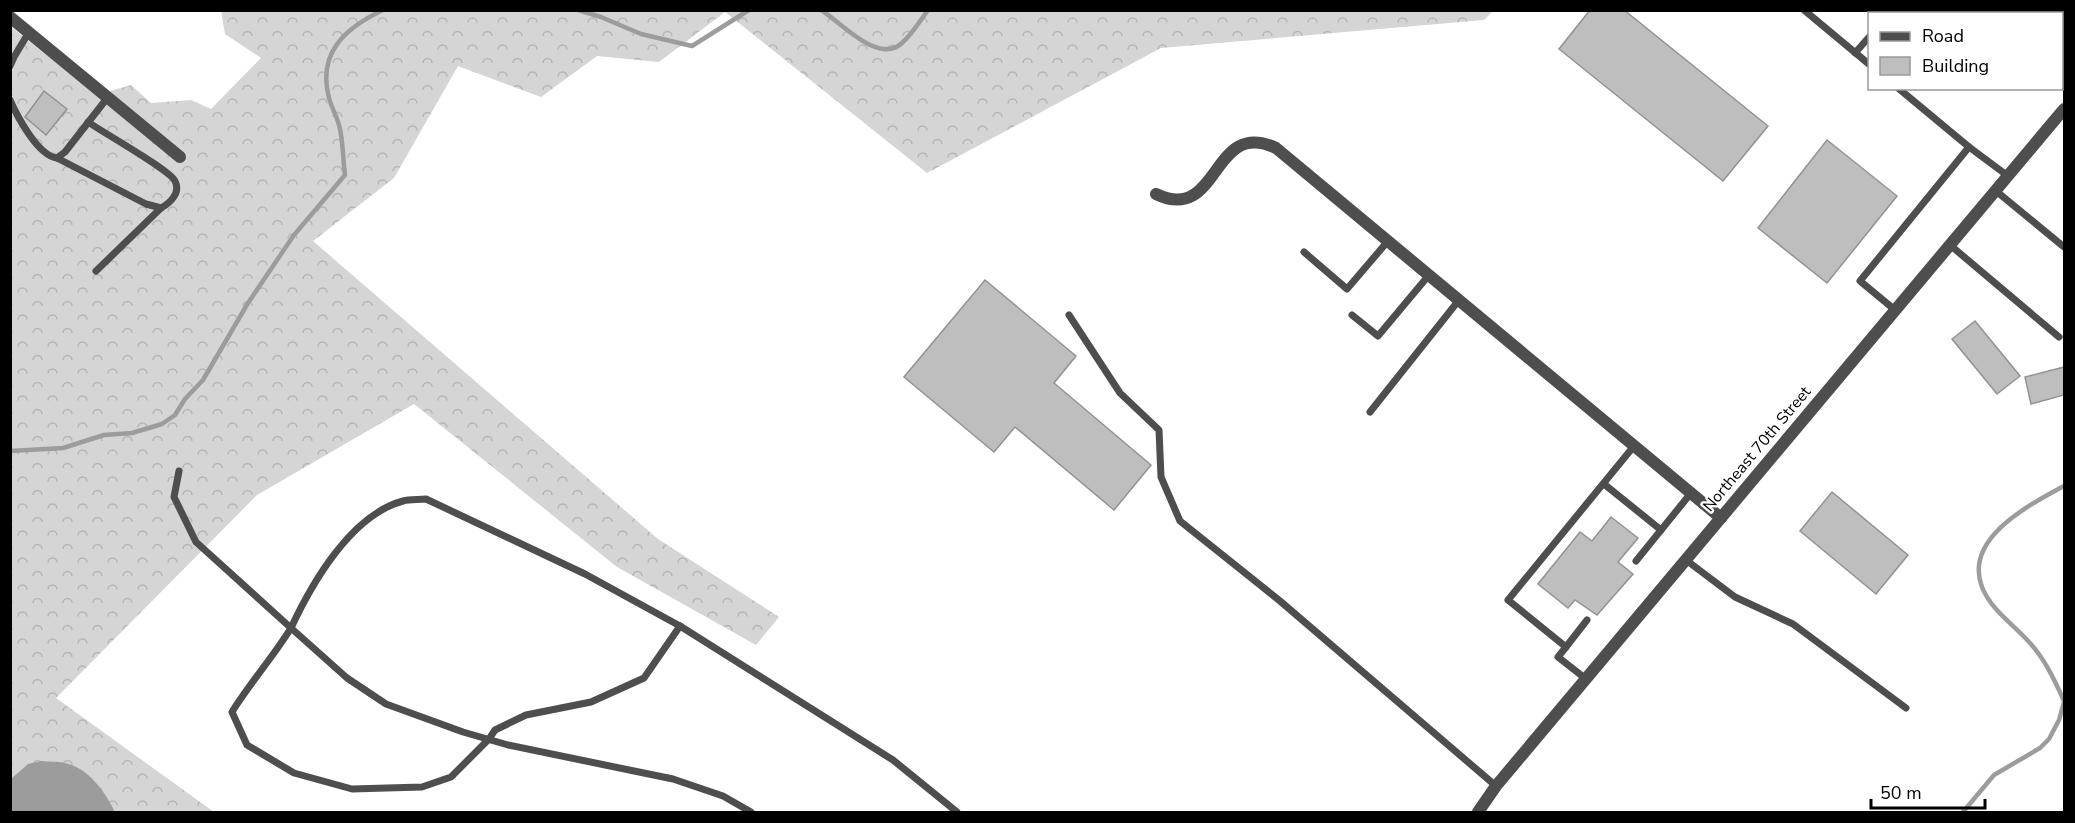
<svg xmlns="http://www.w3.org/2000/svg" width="2075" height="823" viewBox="0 0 2075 823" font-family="'Nunito Sans',sans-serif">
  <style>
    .forest { fill: url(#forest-crowns) }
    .water { fill: #9c9c9c }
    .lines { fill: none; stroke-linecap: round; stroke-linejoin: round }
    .stream { stroke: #9c9c9c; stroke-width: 4.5 }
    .building { fill: #bebebe; stroke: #929292; stroke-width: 1.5 }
    .service { stroke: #4e4e4e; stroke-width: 7 }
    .minor { stroke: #4e4e4e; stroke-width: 12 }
    .labels { text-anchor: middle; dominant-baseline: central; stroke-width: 4.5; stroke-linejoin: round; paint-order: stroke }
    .street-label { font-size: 16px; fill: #000; stroke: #fff }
  </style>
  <defs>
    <pattern id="forest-crowns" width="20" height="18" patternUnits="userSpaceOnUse" patternTransform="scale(1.5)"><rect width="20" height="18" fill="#d5d5d5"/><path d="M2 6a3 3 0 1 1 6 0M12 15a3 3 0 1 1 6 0" fill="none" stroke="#b5b5b5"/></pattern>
  </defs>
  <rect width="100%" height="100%" fill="#fff"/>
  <path class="forest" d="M221 11H1493L1484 20 1161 48 927 173 725 12 659 62 597 56 541 97 458 66 394 178 313 241 658 539 779 617 756 645 617 567 414 404 257 495 56 698 214 812H11L10 26 97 95 131 85 151 103 191 100 211 109 261 58 225 34Z"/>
  <path class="water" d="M41 761C49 762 58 761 65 763 89 768 105 792 115 812H11V779L28 764Z"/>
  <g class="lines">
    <g class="stream">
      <path d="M578 10 601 17 641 34 692 46 749 10"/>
      <path d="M821 10C841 22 878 65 902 43 912 34 920 21 928 10"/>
      <path d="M10 451 63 448 104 435 132 433 162 424 175 415 185 399 203 380 248 303 294 235 345 175C343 159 343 143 340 129 338 118 332 109 329 98 317 53 345 28 383 10"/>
      <path d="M2064 486C2031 504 1963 538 1982 587 1991 610 2013 624 2029 642 2045 659 2055 681 2064 701"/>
      <path d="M1963 812 1994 775 2040 748 2049 739 2059 720 2064 702"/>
    </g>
  </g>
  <g class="building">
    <path d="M1590 10H1624L1768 126 1723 181 1559 49Z"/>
    <path d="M44 91 67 109 46 135 25 117Z"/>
    <path d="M1827 140 1897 196 1827 283 1758 228Z"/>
    <path d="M985 280 1076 356 1054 383 1151 465 1114 510 1015 427 994 452 904 377Z"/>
    <path d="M1975 321 2020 376 1997 394 1952 339Z"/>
    <path d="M2064 367V395L2031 404 2025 377Z"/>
    <path d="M1832 492 1908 555 1876 594 1800 531Z"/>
    <path d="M1611 517 1638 538 1618 562 1633 574 1597 615 1575 600 1568 608 1538 584 1580 532 1592 541Z"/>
  </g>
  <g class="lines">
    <g class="service">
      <path d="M1804 10 1870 65"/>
      <path d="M1887 14 1890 10"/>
      <path d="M1855 53 1870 36"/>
      <path d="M10 66 14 57 29 32"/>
      <path d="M1898 88 1969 147 2008 176"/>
      <path d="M10 100C17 116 38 156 57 158L146 204 161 208"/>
      <path d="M88 122C102 132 170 170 175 181 181 193 170 203 161 208L96 271"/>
      <path d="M57 158 65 152 108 97"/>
      <path d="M1996 191 2064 247"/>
      <path d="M1950 245 2059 337"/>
      <path d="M1304 252 1347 289 1388 241"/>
      <path d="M1895 310 1860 281 1969 147"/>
      <path d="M1069 315 1120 393 1159 430 1161 477 1180 521 1280 601 1496 786"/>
      <path d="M1352 315 1378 336 1429 275"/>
      <path d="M1370 412 1459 300"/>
      <path d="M179 471 174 497 196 542 291 628C273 657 250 683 232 712L247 745 294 773 352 789 422 787 451 777 489 739 495 730 526 715 591 702 644 678 680 626"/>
      <path d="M1604 484 1661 530"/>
      <path d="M1686 560 1735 597 1793 624 1906 708"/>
      <path d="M1636 561 1691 493"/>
      <path d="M1566 647 1587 620"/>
      <path d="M1586 679 1558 657 1566 647 1508 600 1634 446"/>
      <path d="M751 812 723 796 673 779 508 745 463 732 386 704 347 678 291 628C312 583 351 515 403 501 410 499 419 500 426 499L585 574 680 626 893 760 957 812"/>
    </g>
    <g class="minor">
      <path d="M10 17 180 157"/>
      <path d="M1156 194C1220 225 1211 117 1276 148L1721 518"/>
      <path d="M1478 812 1496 786 2064 109"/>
    </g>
  </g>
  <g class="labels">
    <g class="street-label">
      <text transform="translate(1757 449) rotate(-50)">Northeast 70th Street</text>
    </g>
  </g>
  <rect width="2075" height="823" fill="none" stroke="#000000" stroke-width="24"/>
  <rect x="1868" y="12" width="195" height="78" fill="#ffffff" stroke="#999999" stroke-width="1.5"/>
  <rect x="1880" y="32" width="30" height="9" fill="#4e4e4e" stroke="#999999" stroke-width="1.5"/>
  <text x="1922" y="42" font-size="18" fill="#000000">Road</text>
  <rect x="1880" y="57" width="30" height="18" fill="#bebebe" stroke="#999999" stroke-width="1.5"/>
  <text x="1922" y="72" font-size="18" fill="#000000">Building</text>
  <path d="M1871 799v9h114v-9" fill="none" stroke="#000000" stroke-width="3"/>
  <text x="1880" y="799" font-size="18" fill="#000000" stroke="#ffffff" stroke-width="4.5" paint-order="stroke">50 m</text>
</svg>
